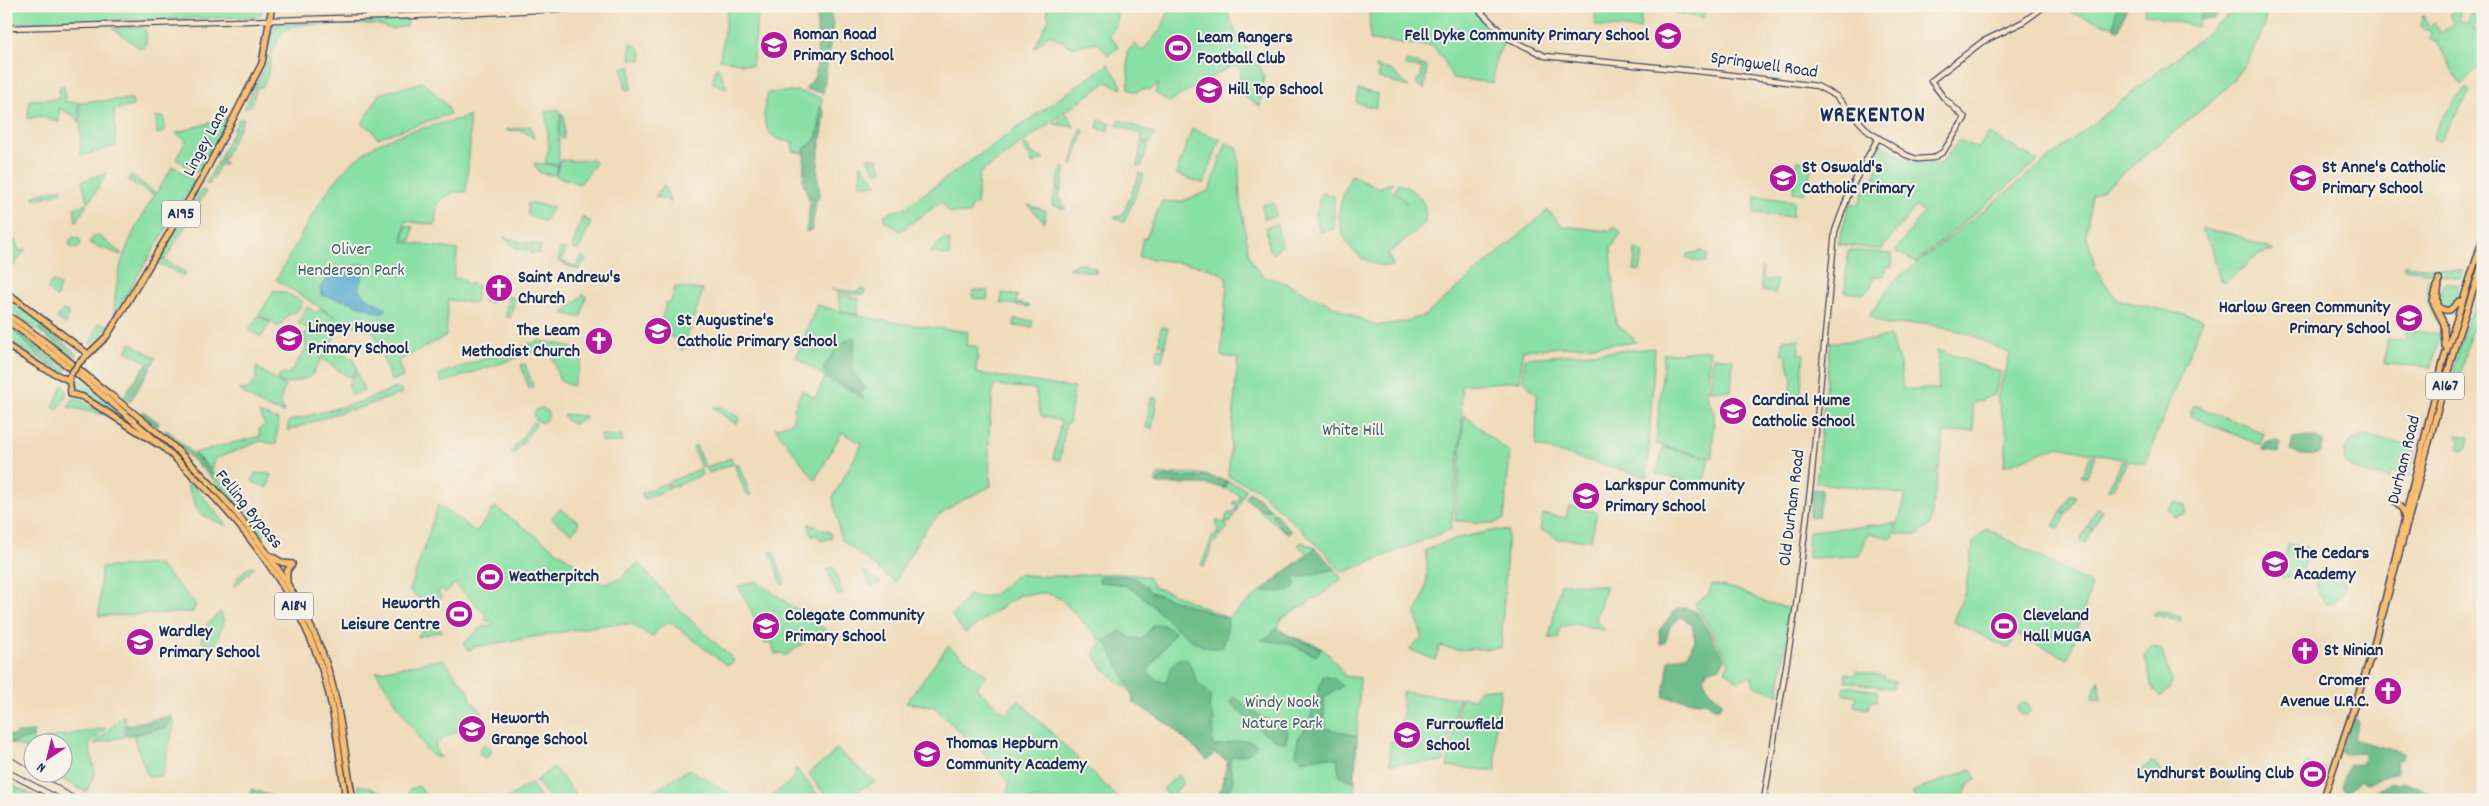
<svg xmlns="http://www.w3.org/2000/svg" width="2489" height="806" viewBox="0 0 2489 806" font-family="Dekko,sans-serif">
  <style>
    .green { fill: #89e0a4; stroke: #528881 }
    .forest { fill: #6ebe8a; stroke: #447674 }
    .water { fill: #51a9ce; stroke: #366c96 }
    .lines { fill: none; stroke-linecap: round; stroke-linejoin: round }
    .secondary-casing { stroke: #3b496c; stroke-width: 7 }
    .primary-casing { stroke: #3b496c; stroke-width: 8 }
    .trunk-casing { stroke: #3b496c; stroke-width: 8 }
    .secondary { stroke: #fde5c5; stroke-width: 4.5 }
    .primary { stroke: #fabe6e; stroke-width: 5 }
    .trunk { stroke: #fabe6e; stroke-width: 5 }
    .tram { stroke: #1b2f5e; stroke-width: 1 }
    .rail { stroke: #1b2f5e; stroke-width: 1 }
    .primary-bridge-casing { stroke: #3b496c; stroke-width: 8; stroke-linecap: butt }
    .primary-bridge { stroke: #fabe6e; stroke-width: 5 }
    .labels { text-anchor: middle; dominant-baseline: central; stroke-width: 4; stroke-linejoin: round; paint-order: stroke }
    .shield { fill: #f7f3e8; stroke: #5d6a87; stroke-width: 1 }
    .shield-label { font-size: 16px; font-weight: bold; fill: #1b2f5e }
    .poi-label { font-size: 18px; font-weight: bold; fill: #1b2f5e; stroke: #f7f3e8; text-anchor: start }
    .street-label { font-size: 18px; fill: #1b2f5e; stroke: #f7f3e8 }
    .park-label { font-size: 18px; fill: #365b70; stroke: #f7f3e8 }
    .district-label { font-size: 22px; font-weight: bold; letter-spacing: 1px; fill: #1b2f5e; stroke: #f7f3e8 }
  </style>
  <rect width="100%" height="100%" fill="#f7f3e8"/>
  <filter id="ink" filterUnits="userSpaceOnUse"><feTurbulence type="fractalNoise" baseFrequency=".02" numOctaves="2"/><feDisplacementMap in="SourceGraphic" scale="10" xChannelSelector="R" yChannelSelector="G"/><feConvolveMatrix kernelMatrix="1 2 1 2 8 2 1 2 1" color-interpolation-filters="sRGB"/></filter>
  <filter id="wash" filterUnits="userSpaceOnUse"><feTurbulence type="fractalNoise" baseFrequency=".0096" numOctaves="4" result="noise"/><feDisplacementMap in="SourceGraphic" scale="20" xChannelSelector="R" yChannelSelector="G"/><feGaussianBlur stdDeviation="1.12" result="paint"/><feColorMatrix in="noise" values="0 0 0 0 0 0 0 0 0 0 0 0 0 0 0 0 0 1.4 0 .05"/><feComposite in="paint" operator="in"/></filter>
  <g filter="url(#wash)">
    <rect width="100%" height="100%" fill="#f0dbba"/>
    <g class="green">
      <path d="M6 6H263L261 14 256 17 6 23Z"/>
      <path d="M728 6H759L752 66 720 59Z"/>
      <path d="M1046 6H1117V23L1109 36 1119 47 1108 55 1097 42 1072 47 1049 34 1034 49 1049 19Z"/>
      <path d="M1169 6H1224L1236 33 1260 66 1264 77 1260 106C1241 95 1236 95 1241 72L1238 67 1231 66 1169 102 1155 93 1159 83 1150 90 1143 89 1136 92 1129 89 1127 51 1135 44 1142 51C1155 37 1167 25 1169 6Z"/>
      <path d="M1369 6H1472L1492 30 1505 41 1496 58 1493 83 1452 78 1445 62 1433 46 1370 40Z"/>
      <path d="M1594 6H1705L1703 18 1642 7 1640 29 1596 26Z"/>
      <path d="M2053 6H2118L2113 27Z"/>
      <path d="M2146 6H2203L2198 27 2144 14Z"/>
      <path d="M2241 6H2267C2265 42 2242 71 2218 96L2103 190 2092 195 2086 233 2096 269 2116 299 2203 319 2145 464 2059 446 2004 466 2007 434 1997 397 2010 354 1970 334 1927 323 1887 325 1869 316 1893 282Z"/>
      <path d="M2459 6H2462L2458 20 2467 23 2471 14 2478 17 2473 29 2483 33V63L2461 85 2437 42 2429 38 2431 32 2420 26 2423 15 2429 27 2434 23 2441 33 2454 24 2449 15Z"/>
      <path d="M408 19 407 26 391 29 377 24 296 25C269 33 273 68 262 87H257L252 104 244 109 270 55V36L277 24Z"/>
      <path d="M142 27 146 31V43L144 47 140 48 112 28Z"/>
      <path d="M631 42 642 52 641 60 630 59Z"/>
      <path d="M1406 61 1427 66 1424 89 1417 84V79H1421L1422 68 1406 66Z"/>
      <path d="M1108 64 1120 82 1122 89 1107 82 979 174 977 205 971 206 970 214 950 213 941 202 900 231 884 220 885 214 904 208Z"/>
      <path d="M717 66 727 89 712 82Z"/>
      <path d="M1375 66 1392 71 1409 87 1379 78V71Z"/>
      <path d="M631 67V89L626 90 622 68Z"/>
      <path d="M423 82 447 105 450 114 377 138 372 129 362 124 379 94Z"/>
      <path d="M64 86 65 102H78L79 122 73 115 59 108V122L39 116 28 119 29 100 59 99V87Z"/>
      <path d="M1358 89 1377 94 1376 108 1356 103Z"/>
      <path d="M2465 89H2468L2470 92 2440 140 2433 139C2436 120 2454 103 2465 89Z"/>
      <path d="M797 91 822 98C821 117 823 138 805 148L804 153 793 151V142C761 140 761 118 768 93Z"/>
      <path d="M132 99 133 106 114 110 116 146 81 156 80 102Z"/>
      <path d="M558 109 561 113C557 131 560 147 558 165L545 163 549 148 546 111Z"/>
      <path d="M562 114 564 115V138L562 139 559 133Z"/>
      <path d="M1067 114 1074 127 1054 124Z"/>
      <path d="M469 116 470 143 466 192H454L437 203 435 225 405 221 403 239 406 226 413 227 411 241 403 240V242L458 250 453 278 464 279V283L478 285 475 303 448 300 446 336 398 361 403 377 391 381 374 332 344 322 310 377 285 384 278 380 280 375 290 373 306 349 305 334 308 329 298 323 307 307 317 313 320 309 339 319 276 280C305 231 333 161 388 139 414 129 443 124 469 116Z"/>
      <path d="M156 117H164L165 131 157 134Z"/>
      <path d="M229 117 199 174 176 159 186 140 176 133Z"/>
      <path d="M239 119H244L223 160 220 158Z"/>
      <path d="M1099 120 1111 124 1108 131 1097 128Z"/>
      <path d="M1119 120 1154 133 1150 144 1142 141 1141 134 1117 125Z"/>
      <path d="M531 126 534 138 523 131 506 130Z"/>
      <path d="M1081 128 1084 130 1073 165H1071Z"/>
      <path d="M1192 129 1220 139 1204 184 1176 174Z"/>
      <path d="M1988 133 2038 161 1916 262 1895 251 1924 212 1916 206 1881 250 1838 244 1850 203 1859 205 1864 189H1866L1878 171 1865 163 1875 147 1883 145 1914 163 1941 164 1959 140 1978 149Z"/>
      <path d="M1142 142 1148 145 1141 167 1137 166Z"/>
      <path d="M1226 143 1238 148 1240 200 1249 255 1255 268 1265 277 1283 282 1375 326 1403 322 1426 315 1548 210 1562 226 1609 231 1615 226 1621 233 1611 248 1616 323 1637 342 1523 350 1520 381 1461 385 1462 425 1451 529 1345 572 1341 571 1324 551 1257 489 1228 476 1238 358 1221 356 1227 282 1224 275 1203 266 1139 257 1143 238H1146L1162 201 1180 202 1209 191Z"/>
      <path d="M1025 144 1033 154 1044 159 1032 164V160L1023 146Z"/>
      <path d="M867 158H877L882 171 876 173Z"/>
      <path d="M219 159 226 163 220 165 209 185 206 183 217 164H219L217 163Z"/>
      <path d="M592 159 596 163 580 184 556 176 560 160 580 161Z"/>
      <path d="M1797 160 1813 163 1804 194 1793 192Z"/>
      <path d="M534 163 558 166 555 175 540 173Z"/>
      <path d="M861 163 878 185H860Z"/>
      <path d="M173 166 195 181 114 315C115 251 141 217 173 166Z"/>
      <path d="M1062 167 1066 169 1061 190 1056 188Z"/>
      <path d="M107 173 88 204 82 181Z"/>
      <path d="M1140 173 1144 175 1124 222 1114 217 1122 216Z"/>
      <path d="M131 175 154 192 152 194 128 180Z"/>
      <path d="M1351 175 1380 188 1392 182 1390 189 1407 204 1395 191 1398 183C1417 192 1428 200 1425 223L1388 254 1393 266C1363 267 1341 246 1339 216 1339 202 1346 188 1351 175Z"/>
      <path d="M664 185 671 203 664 198 655 197Z"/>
      <path d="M61 188 62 192 35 200 34 196Z"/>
      <path d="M1056 189 1061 190 1059 196 1066 209 1052 205Z"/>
      <path d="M202 190 206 192 165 260 161 257Z"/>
      <path d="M1321 193 1334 196V229L1320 232 1316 215Z"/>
      <path d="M1756 196 1794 201 1792 217 1754 213Z"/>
      <path d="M531 203 553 207 544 222 528 215 527 204Z"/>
      <path d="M1274 203 1276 216 1264 218 1262 205Z"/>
      <path d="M86 204V207L76 222 74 208Z"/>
      <path d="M1028 205 1046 211 1044 222Z"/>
      <path d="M582 217 591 222 578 251 572 248Z"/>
      <path d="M1277 224 1282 244 1274 254 1269 249 1266 227Z"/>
      <path d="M2203 229 2233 234 2274 251 2260 254 2225 282 2220 280 2211 245 2201 231Z"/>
      <path d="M96 234 121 253V255L89 243Z"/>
      <path d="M503 237 519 241 534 254 516 248Z"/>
      <circle cx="75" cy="243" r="5.5"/>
      <path d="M943 239 950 240 949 256 931 252Z"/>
      <path d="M15 240 19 251 26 249 14 266 11 265 15 255 6 252 7 242Z"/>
      <path d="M523 242 541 246 538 255Z"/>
      <path d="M560 248 566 250 561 261 576 267 582 256 586 259 578 270 558 261Z"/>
      <path d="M1635 249 1643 252 1640 271 1634 270Z"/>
      <path d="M1848 250 1892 254V267H1885L1884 276H1874L1872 286 1864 294 1845 292Z"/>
      <path d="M1701 251 1708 255 1706 262 1689 260 1686 257 1688 254Z"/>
      <path d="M160 258 186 273 184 276 158 263Z"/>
      <path d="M1079 263 1095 268 1097 273 1068 268Z"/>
      <path d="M2403 265 2463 271 2460 278 2406 269Z"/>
      <path d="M1762 267 1763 280H1777L1775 293 1761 291Z"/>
      <path d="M2428 279 2432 280C2433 287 2430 292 2431 299 2432 311 2442 321 2444 334L2428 303Z"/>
      <path d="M52 281 60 285 57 298 47 289Z"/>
      <path d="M2446 282 2458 285 2451 304 2447 307 2442 305C2438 298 2441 287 2446 282Z"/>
      <path d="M675 287 703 290 683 350 680 349 681 340 658 333 666 303 671 302Z"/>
      <path d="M831 289 859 292 860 289 865 290 864 294C854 294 841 295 831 289Z"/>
      <path d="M274 290 288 294 303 302 297 311 288 315 279 327 259 315Z"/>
      <path d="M974 290 988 291 987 300 973 298Z"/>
      <path d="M2478 291 2483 296V306L2473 311Z"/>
      <path d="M1002 293 1017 295 1016 303 1029 305V307L1001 303Z"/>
      <path d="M483 294 506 296 490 303 482 302Z"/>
      <path d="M584 294 586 297 581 318 563 313Z"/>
      <path d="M2467 294 2468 296 2446 365 2445 361Z"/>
      <path d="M838 295 859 298 857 315 841 311Z"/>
      <path d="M508 296 515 299 510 318 506 317Z"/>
      <path d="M15 302 43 325 39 331 12 311 10 306Z"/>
      <path d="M817 305C870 321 915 325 968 332L966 345 978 347 976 373 1074 388 1069 423H1066L1060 460 1053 459 1061 421 1041 416 1035 389 994 385C989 418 987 452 991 486 973 496 953 503 937 517 920 532 906 562 895 582L841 539 833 497 862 444 842 432 815 480 775 428 793 422 795 407 802 390 815 398 825 378 863 397 862 399 864 397 824 376 796 357Z"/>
      <path d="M2483 309 2471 330 2457 391 2448 389 2466 323 2471 314Z"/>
      <path d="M63 310 69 312 66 324 57 318Z"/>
      <path d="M258 316 270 323 261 337 249 330Z"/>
      <path d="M1014 319 1033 321 1032 327 1014 326Z"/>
      <path d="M6 323 64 374 6 339Z"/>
      <path d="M99 323 108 325 101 336 90 344Z"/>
      <path d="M1161 327 1168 328 1162 361 1156 360 1158 348 1163 349 1164 345 1159 344Z"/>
      <path d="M2406 330 2439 334 2432 367 2385 364 2386 339 2406 340Z"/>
      <path d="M1890 336 1900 363 1903 389H1939L1937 350 2001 372 1995 394 1972 404 1974 430 1944 434 1930 525 1918 535 1895 533 1906 495 1857 487 1816 483 1830 342 1872 340Z"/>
      <path d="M1800 339 1799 354H1804L1800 401 1790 400 1792 379 1786 355 1782 354 1783 340Z"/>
      <path d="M539 341 561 344 584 353 573 386 560 381 549 347 442 383 439 376 442 373Z"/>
      <path d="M131 343 156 358 152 365 126 351Z"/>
      <path d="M332 346 353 359 357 369 351 378 323 360Z"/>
      <path d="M1655 348 1647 477 1536 446 1537 395 1523 380 1525 358Z"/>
      <path d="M1710 350 1707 397 1714 413 1712 458 1656 444 1664 354Z"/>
      <path d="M1713 357 1733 359 1731 391 1710 390Z"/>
      <path d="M525 364 533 387 529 389 521 365Z"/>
      <path d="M256 367 285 386 280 400 284 413 263 406 239 390 249 389 256 379Z"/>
      <path d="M357 372 364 391 352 395 348 385Z"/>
      <path d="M75 375 144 432 80 391 72 378Z"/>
      <path d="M63 385C70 393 63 401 58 409L53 407Z"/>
      <path d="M395 388 401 390 403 393 353 410 349 409 287 431 289 421 363 401Z"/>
      <path d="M1151 397 1157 398 1152 429 1146 428Z"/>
      <path d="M77 398 104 415 68 407 73 399Z"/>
      <path d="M2194 405 2264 433 2260 445 2190 416Z"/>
      <path d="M714 406 717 408 719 406 740 418 736 424 713 408Z"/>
      <circle cx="541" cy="415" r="7"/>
      <path d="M259 413 278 420 276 444 261 441 214 459 211 470 249 513 262 511 261 523 265 534 261 537 212 478 211 470 194 453 260 436 259 429 265 425Z"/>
      <path d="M563 414 586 416V417L573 424 566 420Z"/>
      <path d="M1464 415 1510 453 1504 519 1493 523 1455 521Z"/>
      <path d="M533 422 536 424 514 454 511 452Z"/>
      <path d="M601 435H607V437L622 435V442H601Z"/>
      <path d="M2362 435 2416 447 2409 476 2391 472 2389 480 2351 468 2345 463C2343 446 2347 441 2362 435Z"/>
      <path d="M2457 435 2469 437 2467 447 2463 451 2458 448 2460 440Z"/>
      <path d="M696 445 705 467 701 468 693 447Z"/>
      <path d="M1663 447 1709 458 1703 485 1656 474Z"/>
      <path d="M2091 456H2096L2085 478 2081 476Z"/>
      <path d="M731 458 733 464 709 473 706 467Z"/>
      <path d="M2122 462H2127L2112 490 2108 489Z"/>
      <path d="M738 463 751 496 745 492 734 464Z"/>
      <path d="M700 469 702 475 672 487 666 483Z"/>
      <path d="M255 473 271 474 268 488 252 482Z"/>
      <path d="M1192 473 1204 475 1200 478 1165 477 1155 483 1158 475Z"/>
      <path d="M186 477 226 524 227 526 200 514 184 479Z"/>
      <path d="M1227 481 1246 489 1235 514 1229 511 1234 512 1237 505 1233 504 1234 501 1238 502 1240 495 1221 487H1226Z"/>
      <path d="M664 484 671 488 644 499 642 493Z"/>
      <path d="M2071 494 2076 497 2067 514 2062 511Z"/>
      <path d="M2175 501 2186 506 2185 514 2174 517 2168 509Z"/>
      <path d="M438 505 476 532 495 507 604 584 619 579 638 563 680 610 733 659V662L729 665 725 664 670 622 661 626 652 637 632 624H609L474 647 469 651 464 645 465 642 483 626H493L492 621H486L484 619 487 616 455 584 446 592 441 589 437 592 441 597 431 608 410 591Z"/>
      <path d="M1260 506 1266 511 1270 510 1267 506 1275 513 1273 515 1283 530 1257 508Z"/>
      <path d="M1569 506 1597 512 1591 540 1557 539 1550 533 1540 531 1543 514 1566 518Z"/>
      <path d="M2097 508 2102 510 2093 528 2088 525Z"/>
      <path d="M560 509 578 521 579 525 572 533 553 520 552 517Z"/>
      <path d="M2061 512 2066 515 2059 529 2053 526Z"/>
      <path d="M1228 513 1234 516 1231 522 1225 523 1228 527 1220 536 1214 534 1218 533 1216 520 1224 523Z"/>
      <path d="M1895 523 1892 538 1868 533 1859 556 1808 558 1809 531Z"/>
      <path d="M808 524 830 532 832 538 821 541 818 535 812 536Z"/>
      <path d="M2088 526 2093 529 2085 543 2080 541Z"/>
      <path d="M1986 528 2092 585 2068 659 2016 634 2009 649 1953 621 1965 592 1973 543Z"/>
      <path d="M1497 530 1508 531 1501 648 1456 650 1440 646 1435 660 1409 649 1423 638 1415 614C1428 592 1429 574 1425 550L1457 538Z"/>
      <path d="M1213 536 1218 538 1213 544 1204 567 1201 565Z"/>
      <path d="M1302 542 1315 548 1342 578 1324 593 1282 618 1278 627C1288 639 1301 638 1314 644 1326 649 1338 664 1344 676L1360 678 1354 794 1321 795V800H1218L1228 761 1215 753 1207 760 1171 726 1133 702 1131 692 1103 669 1093 652 1103 643 1061 599 1046 593 1019 595 965 633 952 616 969 595C990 603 1003 587 1018 574 1061 581 1105 568 1148 577L1155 588 1169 592 1228 618 1307 554 1298 545Z"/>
      <path d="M2287 543 2308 548 2301 580 2280 576Z"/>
      <path d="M773 551 785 583 782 585 770 552Z"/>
      <path d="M158 564 196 604 193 612 99 616 101 568Z"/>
      <path d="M251 566 255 567 234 587 239 575Z"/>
      <path d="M833 567 843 594 837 595 827 569Z"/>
      <path d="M2321 568 2335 573 2345 584C2344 595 2336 603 2326 604 2318 597 2316 583 2316 573Z"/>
      <path d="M863 570 881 583 871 587Z"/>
      <path d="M756 581 826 630 806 641 785 656 782 653 775 654 772 642 765 644V637L738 586Z"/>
      <path d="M1561 583 1606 586 1596 620 1604 630 1575 624 1560 627 1558 639 1549 638Z"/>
      <path d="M1712 584 1735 589 1765 602 1791 609 1778 695 1755 686 1750 676 1737 681 1725 671 1729 662 1695 603 1708 595Z"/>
      <path d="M2158 611 2182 617 2181 622 2153 614Z"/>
      <path d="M220 612 224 621 213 650 201 653 205 644 202 642C200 628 211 621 220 612Z"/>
      <path d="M434 621 442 631 417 637 430 622Z"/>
      <path d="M948 646 987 675 976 688 1006 714 1018 700 1120 800H1007L1009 783 974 742H970L933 706 906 703Z"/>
      <path d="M2151 647 2157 648 2162 651 2171 681 2169 690 2160 697 2153 689 2145 656Z"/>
      <path d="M443 659 469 692 471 700 483 713 476 719 467 722C462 729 459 731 451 734 446 735 441 741 436 744L437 754 441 757H434L426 749 376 672Z"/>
      <path d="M1856 671 1884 676V679L1895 681 1894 689 1845 681 1846 673 1855 675Z"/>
      <path d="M2098 680 2102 700 2092 698Z"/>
      <path d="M1845 686 1878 691 1876 702 1870 701 1868 709 1854 706 1856 696 1843 693Z"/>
      <path d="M1501 688 1495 732 1496 771 1447 766 1461 697 1473 699 1480 690Z"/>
      <path d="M1402 692 1459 698 1443 762 1390 764V741H1403Z"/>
      <circle cx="2024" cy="709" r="6"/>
      <path d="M124 715 126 725 122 731 126 736 94 744Z"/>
      <path d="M172 719 175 721 162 776 148 777 133 735 166 727Z"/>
      <path d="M106 728 89 745 95 774 86 792 55 775 62 774V744L46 743 44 739Z"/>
      <path d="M33 737V743L28 749 11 743Z"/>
      <circle cx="485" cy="751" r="6"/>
      <path d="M836 749 875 782 838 800H829L808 773 828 759Z"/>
      <path d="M2150 762 2154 763 2160 770 2159 774 2150 779 2143 780 2139 774Z"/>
      <path d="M2307 762 2326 768 2319 787 2301 781Z"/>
      <path d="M553 767 580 800H552L536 781Z"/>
      <path d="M796 768 822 800H767L792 780Z"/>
      <path d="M689 769 737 798 741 795 745 800H640Z"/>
      <path d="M1971 769 1976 779 1970 782 1961 800H1916L1912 792Z"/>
      <path d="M1178 775 1184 782 1170 798 1163 789Z"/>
      <path d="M6 782 38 798 37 800H6Z"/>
      <path d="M531 783 541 800H504Z"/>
      <path d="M358 785 364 786 405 800H360Z"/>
      <path d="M419 786 428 800H406L410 789Z"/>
    </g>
    <g class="forest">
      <path d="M819 6H829L833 23 823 93 805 89C807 86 811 83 812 81 823 66 813 24 819 6Z"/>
      <path d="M2116 6H2127L2119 30 2114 29Z"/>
      <path d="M2205 6H2227L2214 19 2201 20Z"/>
      <path d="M820 107 825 113C822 142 813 167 821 196L816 200 812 230 806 232 810 203 803 182 805 148C822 139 819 124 820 107Z"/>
      <path d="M6 323 68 369 64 374 47 364Z"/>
      <path d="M43 325 77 354 76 361 39 331Z"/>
      <path d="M855 336 852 371 866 388 860 393 826 375 823 368 839 345Z"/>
      <path d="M146 364 151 367 130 402 123 397Z"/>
      <path d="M143 411 159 423 157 427 140 415Z"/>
      <path d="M166 429 211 470 212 478 164 433Z"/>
      <path d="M2313 437 2323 442 2319 453 2302 455 2290 451 2293 438Z"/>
      <path d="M2275 440 2280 443 2279 452 2262 450 2264 444Z"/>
      <path d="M1204 475 1227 481 1226 487 1200 484H1157L1159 479 1165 477 1200 478Z"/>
      <path d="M1813 489 1822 490 1818 517H1809Z"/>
      <path d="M1249 492 1261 500 1270 510C1264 511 1251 505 1246 498Z"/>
      <path d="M1275 513 1291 531 1290 534 1283 530 1272 515Z"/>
      <path d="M1315 548 1336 569 1295 578V586L1290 592 1262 591Z"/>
      <path d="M1100 576H1126L1137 579 1151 592 1228 619 1226 638 1222 647C1190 656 1157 602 1130 588 1121 583 1110 583 1099 582Z"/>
      <path d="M1677 608H1686L1697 612 1725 659 1720 667 1708 670 1703 678 1709 691 1723 703 1719 708H1712L1708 703 1664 697 1669 660 1688 655 1695 640 1692 624 1681 617 1670 626 1665 643 1660 644 1659 631Z"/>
      <path d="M1154 625H1163L1175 632 1147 672 1156 679 1166 683 1170 669 1178 659H1187L1198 683 1211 696 1209 707 1214 719 1212 746C1227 747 1244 734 1257 745L1248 754 1231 757 1230 767 1234 782 1225 800H1218L1228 761 1215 753 1207 760 1171 726 1133 702 1135 698 1105 640 1121 631 1130 638 1142 639Z"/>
      <path d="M1278 627C1290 641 1307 640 1321 649L1316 656 1288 643 1261 640 1270 636Z"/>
      <path d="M1323 676 1335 679 1342 686 1324 698 1325 728 1357 736 1354 782 1339 775 1337 758 1324 757 1302 760 1296 754 1298 739 1309 723Z"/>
      <path d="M1234 697 1263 718 1284 725 1288 733 1286 742C1271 743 1242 714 1231 703Z"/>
      <path d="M171 716 172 719 166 727 127 736 124 733 127 725Z"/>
      <path d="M2355 718 2359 721 2353 739 2403 753 2402 758 2396 761 2397 772 2368 783 2360 780 2348 792 2341 788 2349 765H2360L2365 757 2363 753 2345 754 2341 752 2351 720Z"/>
      <path d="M34 732 33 737 11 743 6 741V733L13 736 16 733Z"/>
      <path d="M2403 782 2449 800 2421 799 2408 794 2392 798 2382 796 2378 800 2373 792 2389 783Z"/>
      <path d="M251 789 283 800H259L250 796Z"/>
    </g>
    <path class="water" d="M363 264 367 266 359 284V290L372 301 385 307 386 310 381 314 350 302 321 295C315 277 350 266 363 264Z"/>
  </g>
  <g filter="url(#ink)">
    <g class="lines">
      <defs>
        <g id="secondary">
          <path d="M1475 6 1506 37 1545 56 1716 73 1817 86 1836 96 1869 132 1906 155 1917 159 1933 158 1943 152 1965 118 1944 98 1931 81 1982 42 2023 22 2045 6"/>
          <path d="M6 28 412 16 627 6"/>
          <path d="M1764 800 1796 606 1811 482 1835 231 1851 188 1878 138"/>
        </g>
        <g id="primary">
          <path d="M2439 279 2433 302 2444 324 2445 346"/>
          <path d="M2439 279C2440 291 2430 312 2450 310L2459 301"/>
          <path d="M6 345 41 367 68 380"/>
          <path d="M79 363 107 336 201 180 262 63 272 6"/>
          <path d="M69 377 71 394"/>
          <path d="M2397 504 2403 510 2404 516"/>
          <path d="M2382 617 2456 342 2483 261"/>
          <path d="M2323 800 2372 653 2443 362 2483 238"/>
        </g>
        <g id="trunk">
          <path d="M6 292 88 354"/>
          <path d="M6 301 15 299"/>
          <path d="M6 314C39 335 69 361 99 386 126 407 153 427 178 451 235 505 293 578 322 652 340 698 344 751 353 800"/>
          <path d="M6 320C40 343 71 369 102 395 189 465 276 548 317 655 335 701 338 751 346 800"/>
          <path d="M71 394 83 397 159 445"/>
          <path d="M269 555 283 563 292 564"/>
          <path d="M287 582V571L292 564"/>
        </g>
      </defs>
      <use href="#secondary" class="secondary-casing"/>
      <use href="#primary" class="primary-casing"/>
      <use href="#trunk" class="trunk-casing"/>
      <use href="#secondary" class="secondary"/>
      <use href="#primary" class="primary"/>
      <use href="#trunk" class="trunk"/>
      <g class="tram">
        <path d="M6 754 32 770"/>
        <path d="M6 768 67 800"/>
        <path d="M39 774 81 800"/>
      </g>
      <path class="rail" d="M6 775 55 800"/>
      <defs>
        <path id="primary-bridge" d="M70 375 79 363"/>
      </defs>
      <use href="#primary-bridge" class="primary-bridge-casing"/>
      <use href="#primary-bridge" class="primary-bridge"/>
    </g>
  </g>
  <defs>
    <symbol id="school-disc" viewBox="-11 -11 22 22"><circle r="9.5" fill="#b5179e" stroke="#f7f3e8"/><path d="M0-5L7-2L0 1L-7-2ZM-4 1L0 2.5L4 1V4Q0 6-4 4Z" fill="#fff"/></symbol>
    <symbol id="stadium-disc" viewBox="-11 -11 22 22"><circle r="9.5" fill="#b5179e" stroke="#f7f3e8"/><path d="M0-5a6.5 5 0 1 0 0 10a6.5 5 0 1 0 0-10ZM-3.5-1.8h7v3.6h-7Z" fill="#fff"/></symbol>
    <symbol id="church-disc" viewBox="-11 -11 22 22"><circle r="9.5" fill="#b5179e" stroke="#f7f3e8"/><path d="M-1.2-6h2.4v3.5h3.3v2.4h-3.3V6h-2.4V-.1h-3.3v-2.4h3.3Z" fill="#fff"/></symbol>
  </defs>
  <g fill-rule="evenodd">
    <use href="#school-disc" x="1652" y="20" width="32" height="32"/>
    <use href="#school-disc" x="758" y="29" width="32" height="32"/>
    <use href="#stadium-disc" x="1162" y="32" width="32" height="32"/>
    <use href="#school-disc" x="1193" y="74" width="32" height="32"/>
    <use href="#school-disc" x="1767" y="162" width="32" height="32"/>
    <use href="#school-disc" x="2287" y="162" width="32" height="32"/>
    <use href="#church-disc" x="483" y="272" width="32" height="32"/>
    <use href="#school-disc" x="2393" y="302" width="32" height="32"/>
    <use href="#school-disc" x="642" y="315" width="32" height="32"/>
    <use href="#school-disc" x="273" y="322" width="32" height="32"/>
    <use href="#church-disc" x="583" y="325" width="32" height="32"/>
    <use href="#school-disc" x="1717" y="395" width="32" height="32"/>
    <use href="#school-disc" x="1570" y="480" width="32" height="32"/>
    <use href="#school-disc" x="2259" y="548" width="32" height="32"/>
    <use href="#stadium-disc" x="474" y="561" width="32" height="32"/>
    <use href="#stadium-disc" x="443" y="598" width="32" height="32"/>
    <use href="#school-disc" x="750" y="610" width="32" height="32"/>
    <use href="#stadium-disc" x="1988" y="610" width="32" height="32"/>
    <use href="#school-disc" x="124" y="626" width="32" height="32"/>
    <use href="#church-disc" x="2289" y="635" width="32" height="32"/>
    <use href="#church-disc" x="2372" y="675" width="32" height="32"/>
    <use href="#school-disc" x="456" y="713" width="32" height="32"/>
    <use href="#school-disc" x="1391" y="719" width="32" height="32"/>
    <use href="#school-disc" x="911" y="738" width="32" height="32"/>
    <use href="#stadium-disc" x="2297" y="758" width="32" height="32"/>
  </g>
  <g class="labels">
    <g class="shield">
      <rect x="162" y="200.5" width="38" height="27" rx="4"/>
      <rect x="2426" y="372.5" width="38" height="27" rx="4"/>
      <rect x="275" y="592.5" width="38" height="27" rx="4"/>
    </g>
    <g class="shield-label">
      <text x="181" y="214">A195</text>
      <text x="2445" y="386">A167</text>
      <text x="294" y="606">A184</text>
    </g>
    <g class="poi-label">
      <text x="793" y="35">Roman Road<tspan x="793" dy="21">Primary School</tspan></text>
      <text x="1649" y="36" text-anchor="end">Fell Dyke Community Primary School</text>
      <text x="1197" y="38">Leam Rangers<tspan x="1197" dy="21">Football Club</tspan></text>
      <text x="1228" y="90">Hill Top School</text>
      <text x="1802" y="168">St Oswald's<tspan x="1802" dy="21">Catholic Primary</tspan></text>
      <text x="2322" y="168">St Anne's Catholic<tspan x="2322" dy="21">Primary School</tspan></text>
      <text x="518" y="278">Saint Andrew's<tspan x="518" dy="21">Church</tspan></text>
      <text x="2390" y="308" text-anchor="end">Harlow Green Community<tspan x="2390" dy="21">Primary School</tspan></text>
      <text x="677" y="321">St Augustine's<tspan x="677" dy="21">Catholic Primary School</tspan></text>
      <text x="308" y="328">Lingey House<tspan x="308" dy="21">Primary School</tspan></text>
      <text x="580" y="331" text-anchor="end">The Leam<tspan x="580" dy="21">Methodist Church</tspan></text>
      <text x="1752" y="401">Cardinal Hume<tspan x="1752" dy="21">Catholic School</tspan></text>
      <text x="1605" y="486">Larkspur Community<tspan x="1605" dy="21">Primary School</tspan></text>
      <text x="2294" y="554">The Cedars<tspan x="2294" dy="21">Academy</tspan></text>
      <text x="509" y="577">Weatherpitch</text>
      <text x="440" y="604" text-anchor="end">Heworth<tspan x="440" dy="21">Leisure Centre</tspan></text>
      <text x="785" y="616">Colegate Community<tspan x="785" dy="21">Primary School</tspan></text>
      <text x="2023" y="616">Cleveland<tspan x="2023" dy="21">Hall MUGA</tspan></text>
      <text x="159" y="632">Wardley<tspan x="159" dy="21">Primary School</tspan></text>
      <text x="2324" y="651">St Ninian</text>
      <text x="2369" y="681" text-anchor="end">Cromer<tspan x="2369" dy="21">Avenue U.R.C.</tspan></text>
      <text x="491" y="719">Heworth<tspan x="491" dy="21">Grange School</tspan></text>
      <text x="1426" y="725">Furrowfield<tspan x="1426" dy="21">School</tspan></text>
      <text x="946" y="744">Thomas Hepburn<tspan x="946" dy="21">Community Academy</tspan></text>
      <text x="2294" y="774" text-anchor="end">Lyndhurst Bowling Club</text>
    </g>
    <g class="street-label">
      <text transform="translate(1764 66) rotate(8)">Springwell Road</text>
      <text transform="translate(207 141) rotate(-62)">Lingey Lane</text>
      <text transform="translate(2405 460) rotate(-76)">Durham Road</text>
      <text transform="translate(1793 508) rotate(-83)">Old Durham Road</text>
      <text transform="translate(248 510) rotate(51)">Felling Bypass</text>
    </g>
    <g class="park-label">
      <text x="351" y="250">Oliver<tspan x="351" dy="21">Henderson Park</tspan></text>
      <text x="1353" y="431">White Hill</text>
      <text x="1282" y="703">Windy Nook<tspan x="1282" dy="21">Nature Park</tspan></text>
    </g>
    <g class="district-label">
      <text x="1873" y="116">WREKENTON</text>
    </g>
  </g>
  <rect width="2489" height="806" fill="none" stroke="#f7f3e8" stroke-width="25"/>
  <g transform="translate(48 758) rotate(215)"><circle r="24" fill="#f7f3e8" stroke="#9fa5b1"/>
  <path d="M0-4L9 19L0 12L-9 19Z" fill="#b5179e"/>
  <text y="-8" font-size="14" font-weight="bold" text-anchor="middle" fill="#1b2f5e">N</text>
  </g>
</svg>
